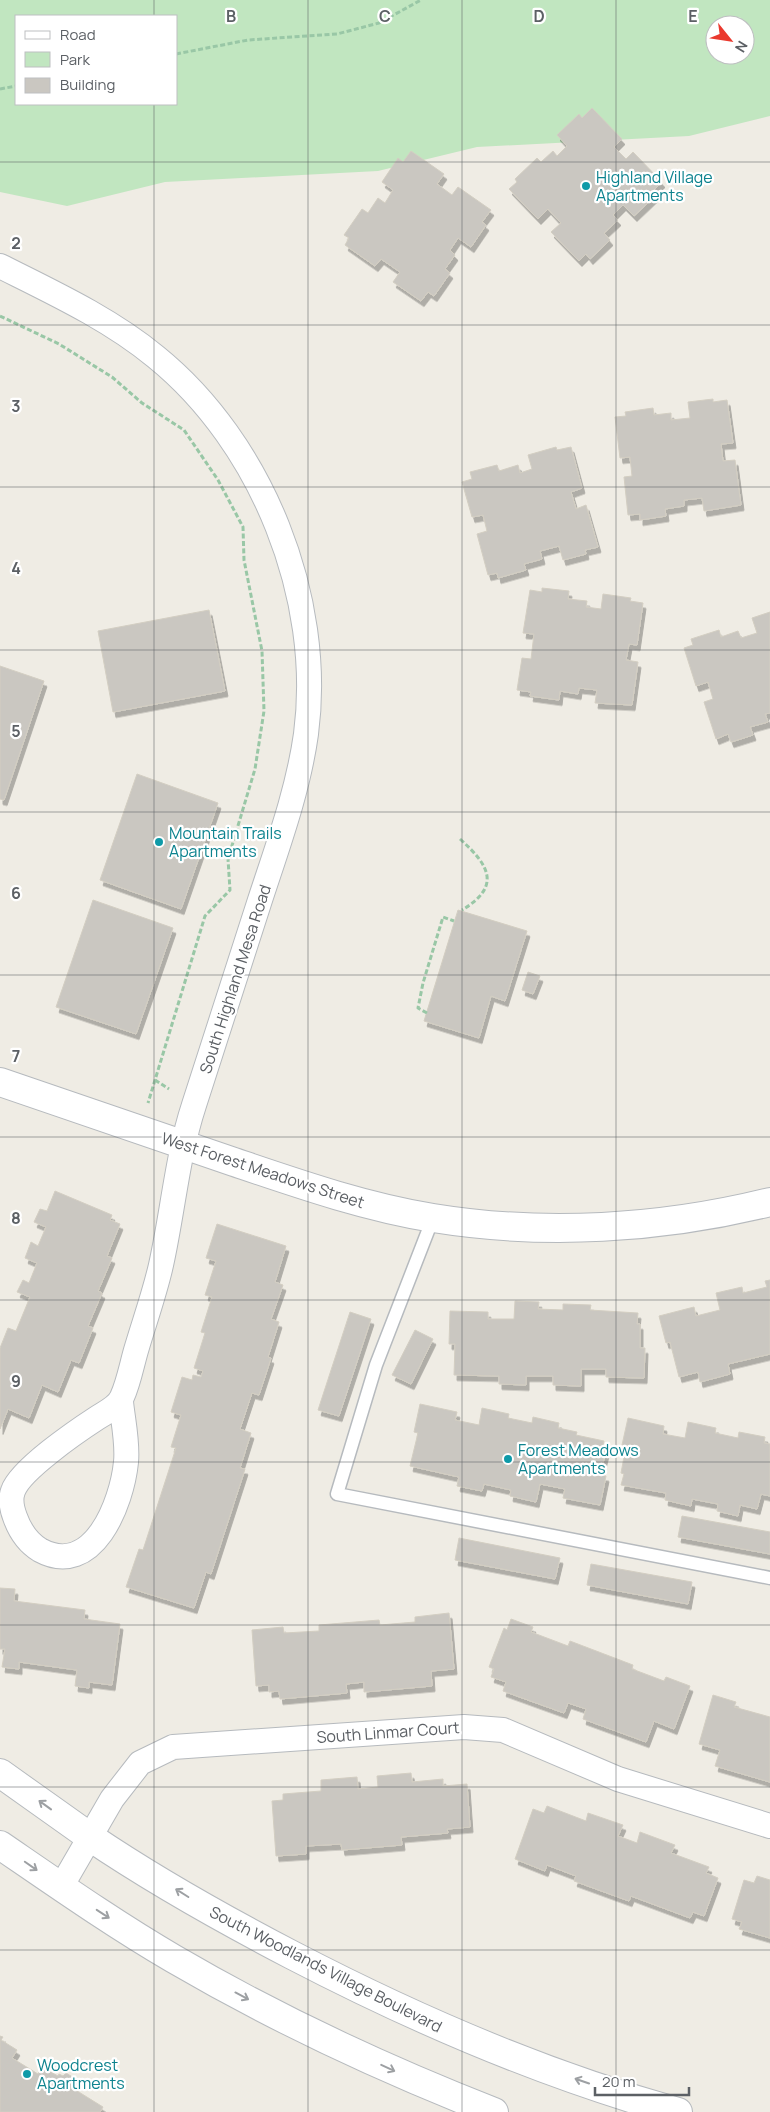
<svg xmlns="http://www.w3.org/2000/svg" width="770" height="2112" viewBox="0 0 770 2112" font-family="Manrope,sans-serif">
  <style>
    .green { fill: #c1e6c0; fill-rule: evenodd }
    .building { fill: #cac7c1; stroke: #d3cec2; filter: url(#shadow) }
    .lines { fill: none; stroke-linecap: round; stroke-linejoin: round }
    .service-casing { stroke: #b6babe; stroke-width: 15 }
    .minor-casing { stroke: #b6babe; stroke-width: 26 }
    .tertiary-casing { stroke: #b6babe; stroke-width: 30 }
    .path { stroke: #99c7a6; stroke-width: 3; stroke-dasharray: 5 2.5; stroke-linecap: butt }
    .service { stroke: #fff; stroke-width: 12 }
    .minor { stroke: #fff; stroke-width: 24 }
    .tertiary { stroke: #fff; stroke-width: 28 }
    .oneway { stroke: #9da0a3 }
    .grid { fill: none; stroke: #5c6065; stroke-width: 1; stroke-opacity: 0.55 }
    .culture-dot { fill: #0f9aa8; stroke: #fff; stroke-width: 2 }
    .labels { text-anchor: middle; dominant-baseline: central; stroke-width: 4.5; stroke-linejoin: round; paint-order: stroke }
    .culture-label { font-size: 16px; fill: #0d838f; stroke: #fff; text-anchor: start }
    .street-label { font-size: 16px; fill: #5c6065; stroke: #fff }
    .grid-label { font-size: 16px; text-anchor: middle; font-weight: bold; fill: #5c6065; stroke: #fff; stroke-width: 4.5; stroke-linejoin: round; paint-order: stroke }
  </style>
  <defs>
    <filter id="shadow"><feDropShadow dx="3" dy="5.5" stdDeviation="0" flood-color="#0004"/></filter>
  </defs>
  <rect width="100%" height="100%" fill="#efece4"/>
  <path class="green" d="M0 0H770V116L689 136 477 147 378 171 165 182 67 206 0 192ZM16 16H176V104H16ZM715 25H745V55H715Z"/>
  <g class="building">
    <path d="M592 108 622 139 614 147 626 159 633 152 662 182 652 192 655 196 634 216 623 205 613 215 618 220 604 233 610 240 590 259 586 254 579 261 551 232 561 223 548 209 538 219 509 189 517 182 515 179 537 158 541 162 553 151 557 156 567 146 557 135 579 114 582 118Z"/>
    <path d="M411 151 444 174 437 184 452 195 458 187 491 210 482 222 486 225 471 247 458 238 450 250 455 255 445 269 450 273 434 296 428 292 421 301 393 282 400 272 381 259 375 266 345 245 349 238 344 235 362 209 368 213 378 198 385 203 393 190 382 182 398 158 403 162Z"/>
    <path d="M713 399V402L727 400 733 443 721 444 723 461 735 460 741 505 704 511 702 498 684 500V506L665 509 666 516 640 520V514L628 515 624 477 632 476 630 457 620 458 615 417 626 416 625 412 653 408 654 415 671 413V420L690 418 688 402Z"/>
    <path d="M556 447 557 450 571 447 582 488 571 492 576 509 586 505 598 547 585 550 586 554 563 560 559 546 540 551 542 559 524 564 526 570 498 578 497 573 488 575 477 534 487 531 483 515 472 517 462 482 472 479 470 472 497 465 499 471 518 465 520 473 532 469 528 455Z"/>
    <path d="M542 588 569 591 568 599 587 601 586 607 601 609 603 594 631 598 630 601 643 603 637 645 629 644 626 660 638 662 632 705 595 703 597 690 579 688 578 694 560 691 559 700 530 696 531 692 517 690 522 658 531 659 534 634 523 633 530 590 542 592Z"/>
    <path d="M209 610 225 691 113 712 98 631Z"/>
    <path d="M770 612V713L765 714 768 722 750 727 753 735 731 742 728 734 716 739 704 702 713 699 708 682 696 686 684 648 693 645 691 639 719 630 721 637 738 631 741 638 757 633 752 618Z"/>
    <path d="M0 666 44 681 4 800 0 799Z"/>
    <path d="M137 774 218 803 181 909 100 880Z"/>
    <path d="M93 900 173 928 136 1034 56 1007Z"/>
    <path d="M458 910 527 931 505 1001 491 996 479 1038 424 1021Z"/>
    <path d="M528 972 540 976 533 994 522 990Z"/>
    <path d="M55 1191 112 1215 110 1220 120 1224 107 1256 112 1258 98 1291 102 1293 88 1326 93 1328 79 1363 71 1360 58 1392 42 1385 29 1418 8 1409 0 1429V1348L8 1328 16 1331 30 1297 17 1292 23 1280 29 1283 37 1263 25 1258 31 1242 38 1246 46 1227 34 1222 40 1209 47 1211Z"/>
    <path d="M217 1224 286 1246 275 1282 283 1285 271 1319 279 1322 268 1357 271 1358 259 1395 252 1393 240 1429 251 1433 240 1468 245 1469 211 1574 206 1572 194 1608 126 1587 139 1549 143 1550 176 1448 171 1447 181 1415 171 1412 182 1377 192 1380 193 1375 201 1377 203 1371 194 1368 205 1333 201 1332 212 1297 205 1295 216 1261 206 1258Z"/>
    <path d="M770 1280V1354L728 1364 730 1374 700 1382 698 1372 679 1377 670 1342 666 1343 659 1316 694 1307 696 1316 720 1310 716 1293 742 1287 743 1293 767 1287 765 1281Z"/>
    <path d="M515 1301 539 1302 538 1309 563 1310V1304L591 1305 590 1310 638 1313 637 1324H640V1348H645L644 1378 606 1377V1369H581V1386L553 1385V1376H526V1385L499 1384V1376L454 1375 455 1344H449L450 1311 488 1312V1319H514Z"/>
    <path d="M350 1312 371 1319 339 1416 318 1410Z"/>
    <path d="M415 1330 433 1339 411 1384 392 1375Z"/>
    <path d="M420 1404 457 1412 455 1420 479 1425 482 1408 509 1414 508 1418 532 1423 533 1417 559 1423 558 1428 577 1432 576 1435 604 1441 602 1451H606L600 1475 606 1476 600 1505 563 1498 565 1489 540 1484 536 1502 510 1496 511 1490 484 1484 482 1491 457 1486 459 1477 410 1466 418 1433 414 1432Z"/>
    <path d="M628 1418 664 1426 663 1434 685 1438 688 1422 716 1428 715 1433 738 1438 739 1432 765 1437 764 1443 770 1444V1496L761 1494 757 1509 740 1505 738 1516 717 1511 718 1504 692 1499 691 1506 665 1500 666 1493 621 1485 624 1474 621 1473 626 1446 622 1445Z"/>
    <path d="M682 1516 770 1532V1554L678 1537Z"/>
    <path d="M459 1538 560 1558 555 1579 455 1560Z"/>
    <path d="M591 1564 692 1582 688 1604 587 1585Z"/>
    <path d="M0 1588 15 1589 14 1601 85 1610 84 1619 120 1624 112 1685 89 1682V1688L75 1686 77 1670 19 1662V1669L2 1667 5 1649H0Z"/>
    <path d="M449 1613 454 1669 431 1671 432 1686 364 1692V1682L346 1684 347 1693 280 1699 279 1691 269 1692V1685L256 1686 252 1630 283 1627 284 1633 319 1631V1625L379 1620 380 1625 415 1622V1617Z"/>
    <path d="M511 1619 533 1627 531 1632 568 1646 570 1641 633 1665 632 1669 664 1681 666 1677 690 1686 674 1729 654 1721 646 1742 583 1719 586 1709 568 1703 564 1713 503 1691 506 1682 491 1677 494 1669 489 1667 504 1628 507 1630Z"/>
    <path d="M713 1695 736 1702 734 1707 770 1717V1782L715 1766 720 1750 699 1744Z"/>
    <path d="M411 1773 412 1782 443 1779V1786L467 1784 470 1827 447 1829 448 1833 401 1837 402 1845 342 1850 341 1844 306 1846V1854L276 1856 272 1801 283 1800V1794L321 1791V1780L357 1777 358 1789 378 1787 377 1776Z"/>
    <path d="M547 1806 586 1821 588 1813 623 1825 618 1836 637 1843 640 1832 675 1845 671 1853 709 1867 706 1873 718 1878 704 1916 693 1912 690 1918 631 1896 629 1901 574 1881 576 1876 547 1865 545 1871 515 1859 533 1809 544 1813Z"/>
    <path d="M757 1876 770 1880V1938L739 1929 742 1922 732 1919 744 1880 754 1883Z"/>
    <path d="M0 2036 3 2037 1 2040 17 2050 12 2058 38 2074 42 2067 58 2076 59 2074 63 2076 66 2073 79 2081 74 2089 103 2107 100 2112H0Z"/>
  </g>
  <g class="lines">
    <defs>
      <path id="service" d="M433 1218 376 1365 337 1494 770 1578"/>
      <g id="minor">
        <path d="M0 266C54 293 110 319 156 357 262 443 324 598 306 734 298 791 278 845 260 900 238 968 216 1036 194 1105 177 1157 173 1211 161 1265 155 1292 145 1320 137 1347 132 1363 129 1382 122 1397 118 1407 106 1412 97 1418 77 1431 20 1470 13 1491 10 1499 12 1509 15 1517 20 1531 27 1542 40 1550 93 1579 122 1503 126 1462 128 1443 123 1421 121 1402"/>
        <path d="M61 1887 112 1799 140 1763 173 1747 464 1727 503 1730 618 1779 770 1826"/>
      </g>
      <g id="tertiary">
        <path d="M0 1082C78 1109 156 1136 234 1162 299 1184 365 1207 433 1218 544 1236 661 1229 770 1202"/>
        <path d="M0 1773C30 1794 60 1816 90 1837 155 1881 223 1919 292 1955 415 2019 544 2075 678 2112"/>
        <path d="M0 1845C57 1884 114 1924 174 1959 275 2018 384 2069 494 2112"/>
      </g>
    </defs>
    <use href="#service" class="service-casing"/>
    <use href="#minor" class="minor-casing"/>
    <use href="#tertiary" class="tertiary-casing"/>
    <g class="path">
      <path d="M176 54 248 40 337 34 379 23 421 0"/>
      <path d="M0 89 16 86"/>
      <path d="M0 316 59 344 112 377 142 403 184 430 218 480 243 527 244 560 262 651 264 711 255 769 228 859 230 890 205 916 148 1103"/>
      <path d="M460 839C489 865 502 886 462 910"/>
      <path d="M427 1013 418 1008 423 983 443 917 454 921"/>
      <path d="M155 1080 169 1089"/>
    </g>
    <use href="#service" class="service"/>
    <use href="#minor" class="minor"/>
    <use href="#tertiary" class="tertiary"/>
  </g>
  <defs><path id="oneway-shaft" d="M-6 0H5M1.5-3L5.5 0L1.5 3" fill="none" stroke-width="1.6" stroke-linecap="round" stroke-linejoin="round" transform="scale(1.25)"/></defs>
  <g class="oneway">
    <use href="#oneway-shaft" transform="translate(45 1805) rotate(-144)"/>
    <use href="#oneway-shaft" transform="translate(31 1866) rotate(35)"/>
    <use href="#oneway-shaft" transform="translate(182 1893) rotate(-148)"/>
    <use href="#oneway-shaft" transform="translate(103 1914) rotate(33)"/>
    <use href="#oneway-shaft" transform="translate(242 1996) rotate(28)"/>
    <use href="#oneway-shaft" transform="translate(388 2068) rotate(25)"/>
    <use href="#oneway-shaft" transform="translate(582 2081) rotate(-161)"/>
  </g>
  <path class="grid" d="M154 0V16M308 0V2112M462 0V2112M616 0V2112M154 104V2112M0 162H770M0 325H770M0 487H770M0 650H770M0 812H770M0 975H770M0 1137H770M0 1300H770M0 1462H770M0 1625H770M0 1787H770M0 1950H770"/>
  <g class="culture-dot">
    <circle cx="586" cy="186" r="5"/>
    <circle cx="159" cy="842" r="5"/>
    <circle cx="508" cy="1459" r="5"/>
    <circle cx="27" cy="2074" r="5"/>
  </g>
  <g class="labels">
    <g class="culture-label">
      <text x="596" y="177">Highland Village<tspan x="596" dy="18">Apartments</tspan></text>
      <text x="169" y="833">Mountain Trails<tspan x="169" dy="18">Apartments</tspan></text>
      <text x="518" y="1450">Forest Meadows<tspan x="518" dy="18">Apartments</tspan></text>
      <text x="37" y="2065">Woodcrest<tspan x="37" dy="18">Apartments</tspan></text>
    </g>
    <g class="street-label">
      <text transform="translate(235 979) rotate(-72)">South Highland Mesa Road</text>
      <text transform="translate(263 1170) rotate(18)">West Forest Meadows Street</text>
      <text transform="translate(388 1732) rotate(-4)">South Linmar Court</text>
      <text transform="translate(326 1969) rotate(27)">South Woodlands Village Boulevard</text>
    </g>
  </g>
  <g class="grid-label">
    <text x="231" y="22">B</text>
    <text x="385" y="22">C</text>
    <text x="539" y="22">D</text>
    <text x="693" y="22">E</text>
    <text x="16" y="249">2</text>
    <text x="16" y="412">3</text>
    <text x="16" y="574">4</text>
    <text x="16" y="737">5</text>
    <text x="16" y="899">6</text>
    <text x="16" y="1062">7</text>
    <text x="16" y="1224">8</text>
    <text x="16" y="1387">9</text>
  </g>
  <rect x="15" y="15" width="162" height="90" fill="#ffffff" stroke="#bebfc1"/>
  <rect x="25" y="31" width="25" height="8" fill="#ffffff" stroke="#bebfc1"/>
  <text x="60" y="40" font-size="15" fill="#5c6065">Road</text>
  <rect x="25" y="52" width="25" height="15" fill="#c1e6c0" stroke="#bebfc1"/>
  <text x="60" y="65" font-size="15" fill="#5c6065">Park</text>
  <rect x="25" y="78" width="25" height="15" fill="#cac7c1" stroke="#bebfc1"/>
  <text x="60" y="90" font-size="15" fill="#5c6065">Building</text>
  <g transform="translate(730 40) rotate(120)"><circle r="24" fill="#ffffff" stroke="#bebfc1"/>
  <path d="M0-4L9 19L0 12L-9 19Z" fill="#ea392e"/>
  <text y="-8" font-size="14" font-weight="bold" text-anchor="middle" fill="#5c6065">N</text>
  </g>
  <path d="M595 2087v8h94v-8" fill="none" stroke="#5c6065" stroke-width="2.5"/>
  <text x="602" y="2087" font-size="15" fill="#5c6065" stroke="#ffffff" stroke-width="4" paint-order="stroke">20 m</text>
</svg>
